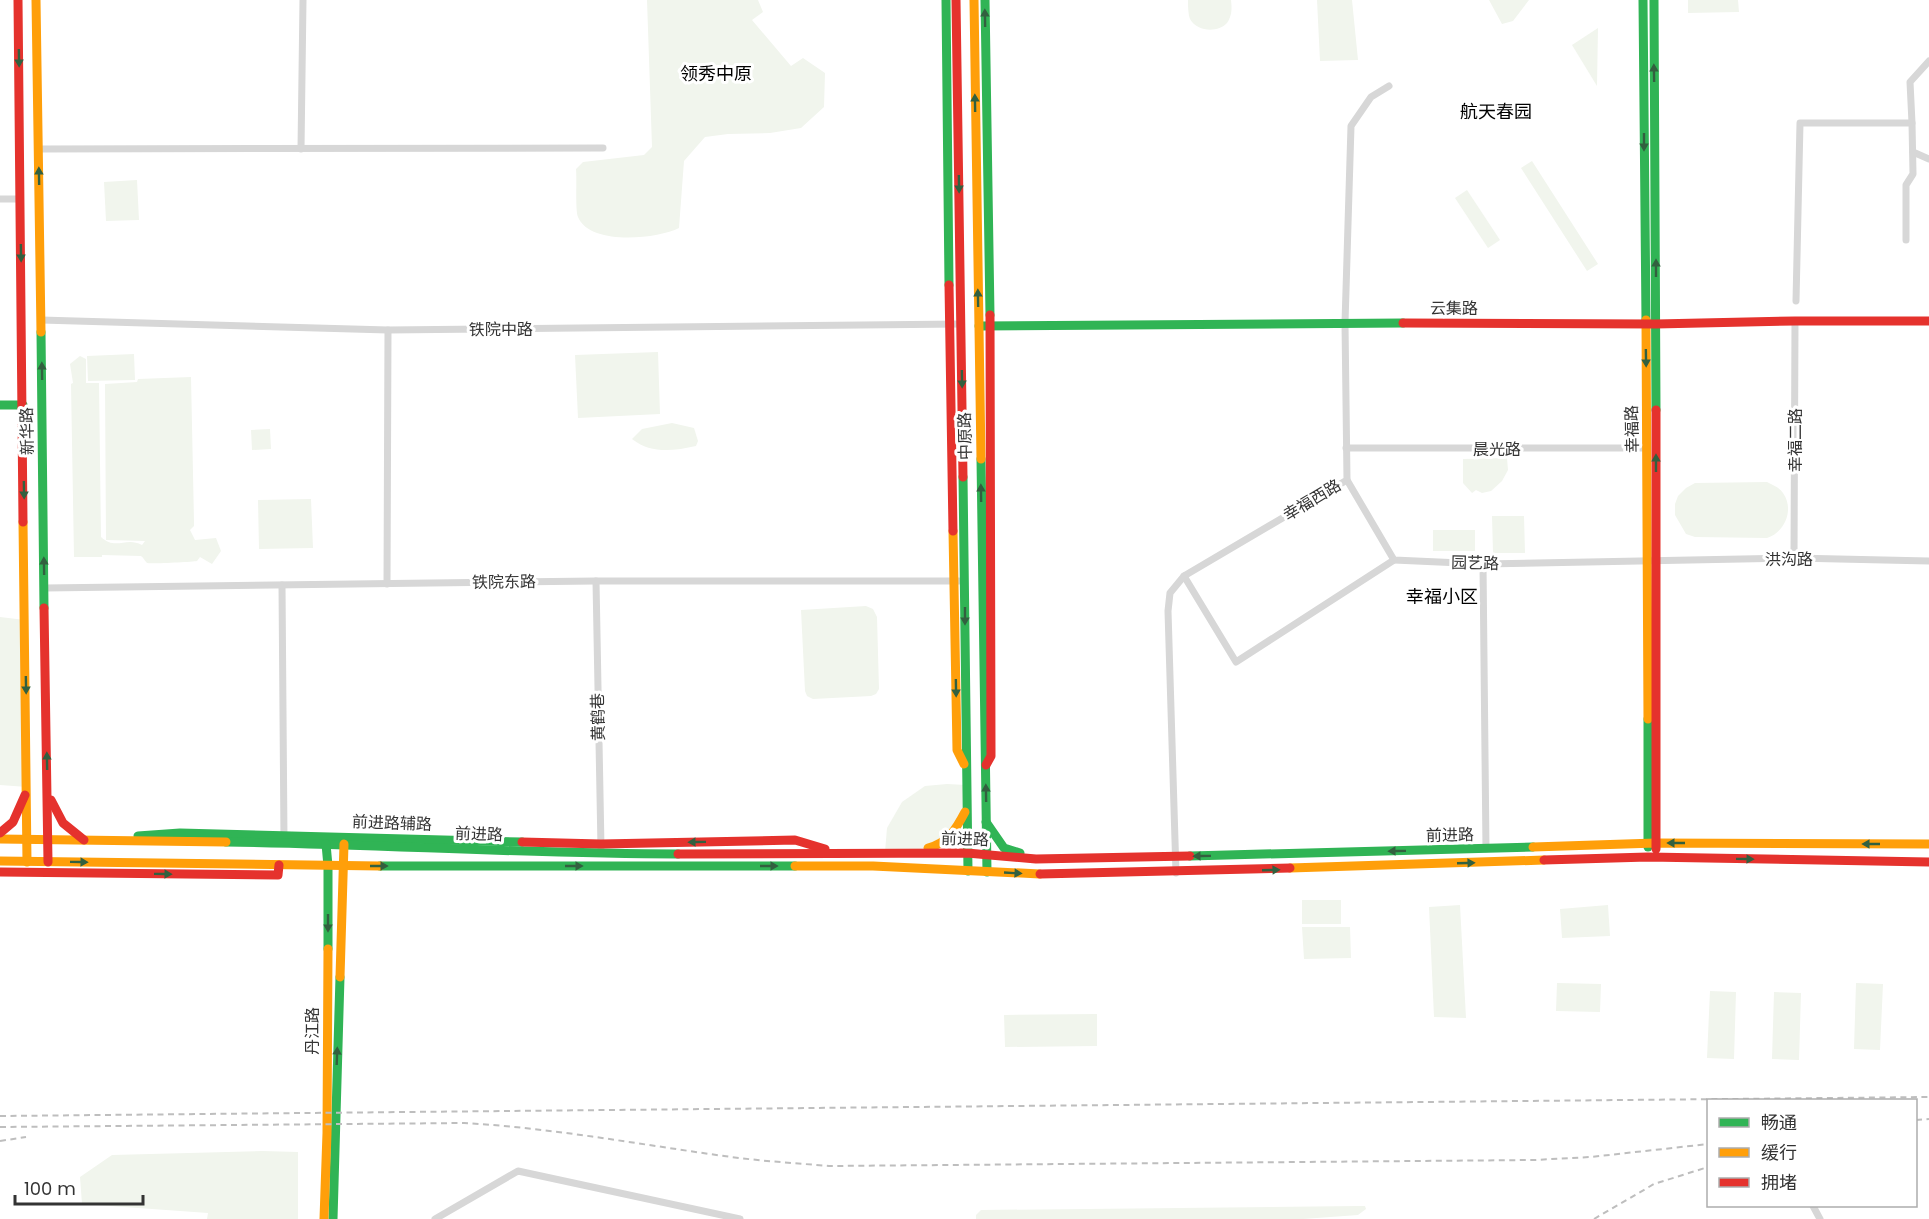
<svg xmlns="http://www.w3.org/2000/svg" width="1929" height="1219" viewBox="0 0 1929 1219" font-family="Poppins,'Noto Sans SC',sans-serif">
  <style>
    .green { fill: #f1f5ed }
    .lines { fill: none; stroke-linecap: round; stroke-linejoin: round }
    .street { stroke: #d7d7d7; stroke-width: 7 }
    .fast { stroke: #30b455; stroke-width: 9 }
    .slow { stroke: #ff9f0a; stroke-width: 9 }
    .jam { stroke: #e5322d; stroke-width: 9 }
    .rail { stroke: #bebebe; stroke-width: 2; stroke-dasharray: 6 4.5; stroke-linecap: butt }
    .oneway { fill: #32603f }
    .labels { text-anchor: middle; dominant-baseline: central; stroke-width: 6; stroke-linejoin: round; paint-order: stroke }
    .street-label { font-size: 16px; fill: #333; stroke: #fff }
    .neighbourhood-label { font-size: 18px; fill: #000; stroke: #fff }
  </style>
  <rect width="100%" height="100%" fill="#fff"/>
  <g class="green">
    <path d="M647 0H758L763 12 752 20 791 66 803 58 825 73 824 107 801 128 770 133 728 134 705 137 684 161 679 228C657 239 590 246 578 217 575 210 577 179 576 169L583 162 644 155 652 147Z"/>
    <path d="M1188 0H1231C1232 8 1232 16 1227 23 1218 33 1197 32 1190 19 1188 14 1188 5 1188 0Z"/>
    <path d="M1317 0H1352L1358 60 1320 61Z"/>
    <path d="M1489 0H1529L1513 21 1502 24Z"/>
    <path d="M1688 0H1738L1739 12 1688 13Z"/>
    <path d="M1598 28 1597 86 1572 45Z"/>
    <path d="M1532 161 1598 264 1587 271 1521 168Z"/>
    <path d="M137 180 139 220 106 221 104 182Z"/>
    <path d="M1467 190 1500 240 1488 248 1455 198Z"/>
    <path d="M658 352 660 414 578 418 575 355Z"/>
    <path d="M134 354 135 380 88 381 87 356Z"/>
    <path d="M80 356 86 359V383H99L101 537C116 551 126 536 142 545L145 541 106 540 105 384 137 382 138 379 191 377 194 522V526L190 530 195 540 216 538 221 551 212 564 200 557 197 561C192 562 150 564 147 563 145 561 143 557 141 556L102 555V557H74L71 384 73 383 70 364Z"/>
    <path d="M672 423 694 428 698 441 696 446C673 451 651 454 632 439L642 429Z"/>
    <path d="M270 429 271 449 252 450 251 430Z"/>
    <path d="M1507 458 1508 470 1502 481 1491 491 1482 493 1476 490 1472 493 1463 483V459Z"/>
    <path d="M1767 482C1773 485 1780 488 1783 493 1795 510 1784 533 1767 538L1695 537 1686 534 1675 515V504L1678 496 1686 488 1695 483Z"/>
    <path d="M311 499 313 548 259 549 258 500Z"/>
    <path d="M1492 516H1524L1525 553H1493Z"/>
    <rect x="1433" y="530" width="42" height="21"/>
    <path d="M866 606 873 609 877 617 879 689 876 694 871 696 813 699 807 696 805 691 801 610Z"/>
    <path d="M0 617 25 620 27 787 0 785Z"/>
    <path d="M947 784 966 785V809L939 847 885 852 887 828 902 802 925 786Z"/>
    <rect x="1302" y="900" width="39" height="24"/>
    <path d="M1460 905 1466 1018 1434 1017 1429 907Z"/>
    <path d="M1608 905 1610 936 1562 938 1560 909Z"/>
    <path d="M1302 927H1350L1351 958 1304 959Z"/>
    <path d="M1557 983 1601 984 1600 1012 1556 1011Z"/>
    <path d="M1856 983 1883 984 1880 1050 1854 1049Z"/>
    <path d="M1710 991 1736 992 1734 1059 1707 1058Z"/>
    <path d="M1774 992 1801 993 1799 1060 1772 1059Z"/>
    <path d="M1097 1014V1046L1005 1047 1004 1015Z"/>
    <path d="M262 1151 298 1152V1219H207L208 1213 82 1204 80 1177 112 1155Z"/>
    <path d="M1358 1206H1365L1366 1209 1358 1215 1303 1219H976V1215L981 1210Z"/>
  </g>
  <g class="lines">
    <g class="street">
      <path d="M38 149 603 148"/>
      <path d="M301 149 303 0"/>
      <path d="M1913 152 1929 159"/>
      <path d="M0 199H20"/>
      <path d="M1906 240V185L1913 174 1912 123"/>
      <path d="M1796 301 1800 123H1912L1910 82 1929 61"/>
      <path d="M41 320 388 330 961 324"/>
      <path d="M1346 448H1647"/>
      <path d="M1347 480 1394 560 1483 564 1794 558 1929 561"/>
      <path d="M1794 558 1795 321"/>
      <path d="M1483 564 1486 849"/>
      <path d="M1184 576 1236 662 1394 560"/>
      <path d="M596 581 601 848"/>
      <path d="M387 584 388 330"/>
      <path d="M282 585 284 840"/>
      <path d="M45 588 596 581H959"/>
      <path d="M1176 873 1168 611 1170 593 1184 576 1347 480 1345 323 1351 126 1371 97 1389 86"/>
      <path d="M1813 1206 1820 1219"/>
      <path d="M435 1219 518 1171 740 1219"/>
    </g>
    <g class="fast">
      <path d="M946 0 949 285"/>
      <path d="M985 0 990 315"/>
      <path d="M1643 0 1646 320"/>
      <path d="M1654 0 1656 410"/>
      <path d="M979 326 1403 323"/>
      <path d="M41 332 44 608"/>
      <path d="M0 405H23"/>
      <path d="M981 459 987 872"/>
      <path d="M963 477 968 871"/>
      <path d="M1648 719V847"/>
      <path d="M986 822 1004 848 1020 853"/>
      <path d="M138 836 180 833 522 842"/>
      <path d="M226 842C377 844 527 854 678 854"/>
      <path d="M326 844 328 866V949"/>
      <path d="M1190 856 1533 847"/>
      <path d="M380 866H795"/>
      <path d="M333 1219 340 977"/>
    </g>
    <g class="slow">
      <path d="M36 0 41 332"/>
      <path d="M974 0 981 459"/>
      <path d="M1646 320 1648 719"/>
      <path d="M23 522 27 862"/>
      <path d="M953 531 957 750 964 764"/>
      <path d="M0 839 226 842"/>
      <path d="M1533 847 1656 843 1929 844"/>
      <path d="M928 848C948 843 956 829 965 812"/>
      <path d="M0 861 380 866"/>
      <path d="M795 866H873L1040 874"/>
      <path d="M1290 868 1544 860"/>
      <path d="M340 977 344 844"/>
      <path d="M324 1219 327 1133 328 949"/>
    </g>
    <g class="jam">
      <path d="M18 0 23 522"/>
      <path d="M956 0 963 477"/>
      <path d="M949 285 953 531"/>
      <path d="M1403 323 1656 324 1795 321H1929"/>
      <path d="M1656 410V849"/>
      <path d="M44 608 48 862"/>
      <path d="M986 765 991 756 990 315"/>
      <path d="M51 800 63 823 84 840"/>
      <path d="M0 833 13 822 25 795"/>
      <path d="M522 842 601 844 795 840 825 849"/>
      <path d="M678 854 967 853 1036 859 1190 856"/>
      <path d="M1544 860 1648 857 1929 862"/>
      <path d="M0 872 278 875 279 865"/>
      <path d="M1040 874 1290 868"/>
    </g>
    <g class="rail">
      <path d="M0 1116 1929 1097"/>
      <path d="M1916 1120 1929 1119"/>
      <path d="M0 1127 464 1123C552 1128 637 1144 724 1156 759 1161 794 1163 829 1166L1534 1160 1591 1157 1708 1144"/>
      <path d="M0 1141 26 1137"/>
      <path d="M1594 1219 1654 1184 1708 1167"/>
    </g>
  </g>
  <defs><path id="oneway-solid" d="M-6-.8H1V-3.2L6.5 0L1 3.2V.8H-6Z" transform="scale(1.5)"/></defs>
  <g class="oneway">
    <use href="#oneway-solid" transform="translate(985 18) rotate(-91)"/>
    <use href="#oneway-solid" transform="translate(19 58) rotate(89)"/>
    <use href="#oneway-solid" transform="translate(1654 73) rotate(-91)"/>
    <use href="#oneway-solid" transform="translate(975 103) rotate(-91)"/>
    <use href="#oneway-solid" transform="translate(1644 142) rotate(90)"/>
    <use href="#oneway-solid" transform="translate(39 176) rotate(-91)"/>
    <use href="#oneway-solid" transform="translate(959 184) rotate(89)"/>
    <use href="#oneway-solid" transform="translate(21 253) rotate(89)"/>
    <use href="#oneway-solid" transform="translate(1656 268) rotate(-90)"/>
    <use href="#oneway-solid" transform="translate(978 298) rotate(-91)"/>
    <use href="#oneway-solid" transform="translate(1646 358) rotate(89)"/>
    <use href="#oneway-solid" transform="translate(42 371) rotate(-91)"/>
    <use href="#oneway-solid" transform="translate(962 379) rotate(89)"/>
    <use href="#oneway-solid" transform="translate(1656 463) rotate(-90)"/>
    <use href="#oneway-solid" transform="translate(24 490) rotate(89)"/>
    <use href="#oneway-solid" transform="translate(981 493) rotate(-91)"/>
    <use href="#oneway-solid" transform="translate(44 566) rotate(-91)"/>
    <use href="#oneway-solid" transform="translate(965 616) rotate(90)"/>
    <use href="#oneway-solid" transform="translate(26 685) rotate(89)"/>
    <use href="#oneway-solid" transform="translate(956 688) rotate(89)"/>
    <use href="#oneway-solid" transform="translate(47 761) rotate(-91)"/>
    <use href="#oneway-solid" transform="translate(986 793) rotate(-91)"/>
    <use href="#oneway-solid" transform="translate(697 842) rotate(179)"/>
    <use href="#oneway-solid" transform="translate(1676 843) rotate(-180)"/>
    <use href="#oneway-solid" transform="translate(1871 844) rotate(-180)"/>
    <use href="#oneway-solid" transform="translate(1397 851) rotate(179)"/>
    <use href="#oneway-solid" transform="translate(1202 856) rotate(179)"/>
    <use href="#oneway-solid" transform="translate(1745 859) rotate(1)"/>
    <use href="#oneway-solid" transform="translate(79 862) rotate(1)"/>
    <use href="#oneway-solid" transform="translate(1466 863) rotate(-2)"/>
    <use href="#oneway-solid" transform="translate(379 866)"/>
    <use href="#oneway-solid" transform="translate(574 866)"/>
    <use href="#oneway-solid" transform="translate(769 866)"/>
    <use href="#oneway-solid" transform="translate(1271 870) rotate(-2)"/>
    <use href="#oneway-solid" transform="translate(1013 873) rotate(3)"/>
    <use href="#oneway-solid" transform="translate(163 874) rotate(1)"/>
    <use href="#oneway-solid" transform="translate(328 923) rotate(90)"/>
    <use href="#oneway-solid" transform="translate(337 1056) rotate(-88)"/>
  </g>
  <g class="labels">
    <g class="street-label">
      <text x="1454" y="308">云集路</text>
      <text x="501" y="329">铁院中路</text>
      <text transform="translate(1632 429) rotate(-91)">幸福路</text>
      <text transform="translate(27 431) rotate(-91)">新华路</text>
      <text transform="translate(965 436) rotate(-91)">中原路</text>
      <text transform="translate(1795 440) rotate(-90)">幸福二路</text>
      <text x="1497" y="449">晨光路</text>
      <text transform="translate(1312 500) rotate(-31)">幸福西路</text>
      <text x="1789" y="559">洪沟路</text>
      <text transform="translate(1475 563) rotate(1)">园艺路</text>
      <text transform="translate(504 582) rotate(-1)">铁院东路</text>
      <text transform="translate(598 717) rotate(-91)">黄鹤巷</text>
      <text transform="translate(392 823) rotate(2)">前进路辅路</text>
      <text transform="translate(479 834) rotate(2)">前进路</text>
      <text transform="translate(1450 835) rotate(-1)">前进路</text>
      <text transform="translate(965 839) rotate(2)">前进路</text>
      <text transform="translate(312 1031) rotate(-90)">丹江路</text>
    </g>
    <g class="neighbourhood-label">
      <text x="716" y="73">领秀中原</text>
      <text x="1496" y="111">航天春园</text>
      <text x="1442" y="596">幸福小区</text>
    </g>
  </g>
  <rect x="1707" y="1099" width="210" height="108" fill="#ffffff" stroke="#adadad" stroke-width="1.5"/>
  <rect x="1719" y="1118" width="30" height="9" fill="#30b455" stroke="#adadad" stroke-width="1.5"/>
  <text x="1761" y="1129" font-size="18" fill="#333333">畅通</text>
  <rect x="1719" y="1148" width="30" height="9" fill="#ff9f0a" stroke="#adadad" stroke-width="1.5"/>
  <text x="1761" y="1159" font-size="18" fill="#333333">缓行</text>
  <rect x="1719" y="1178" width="30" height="9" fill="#e5322d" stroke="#adadad" stroke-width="1.5"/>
  <text x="1761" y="1189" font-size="18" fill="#333333">拥堵</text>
  <path d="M15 1195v9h128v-9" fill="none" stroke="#333333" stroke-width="3"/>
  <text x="24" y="1195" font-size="18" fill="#333333" stroke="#ffffff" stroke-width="4.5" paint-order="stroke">100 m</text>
</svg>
